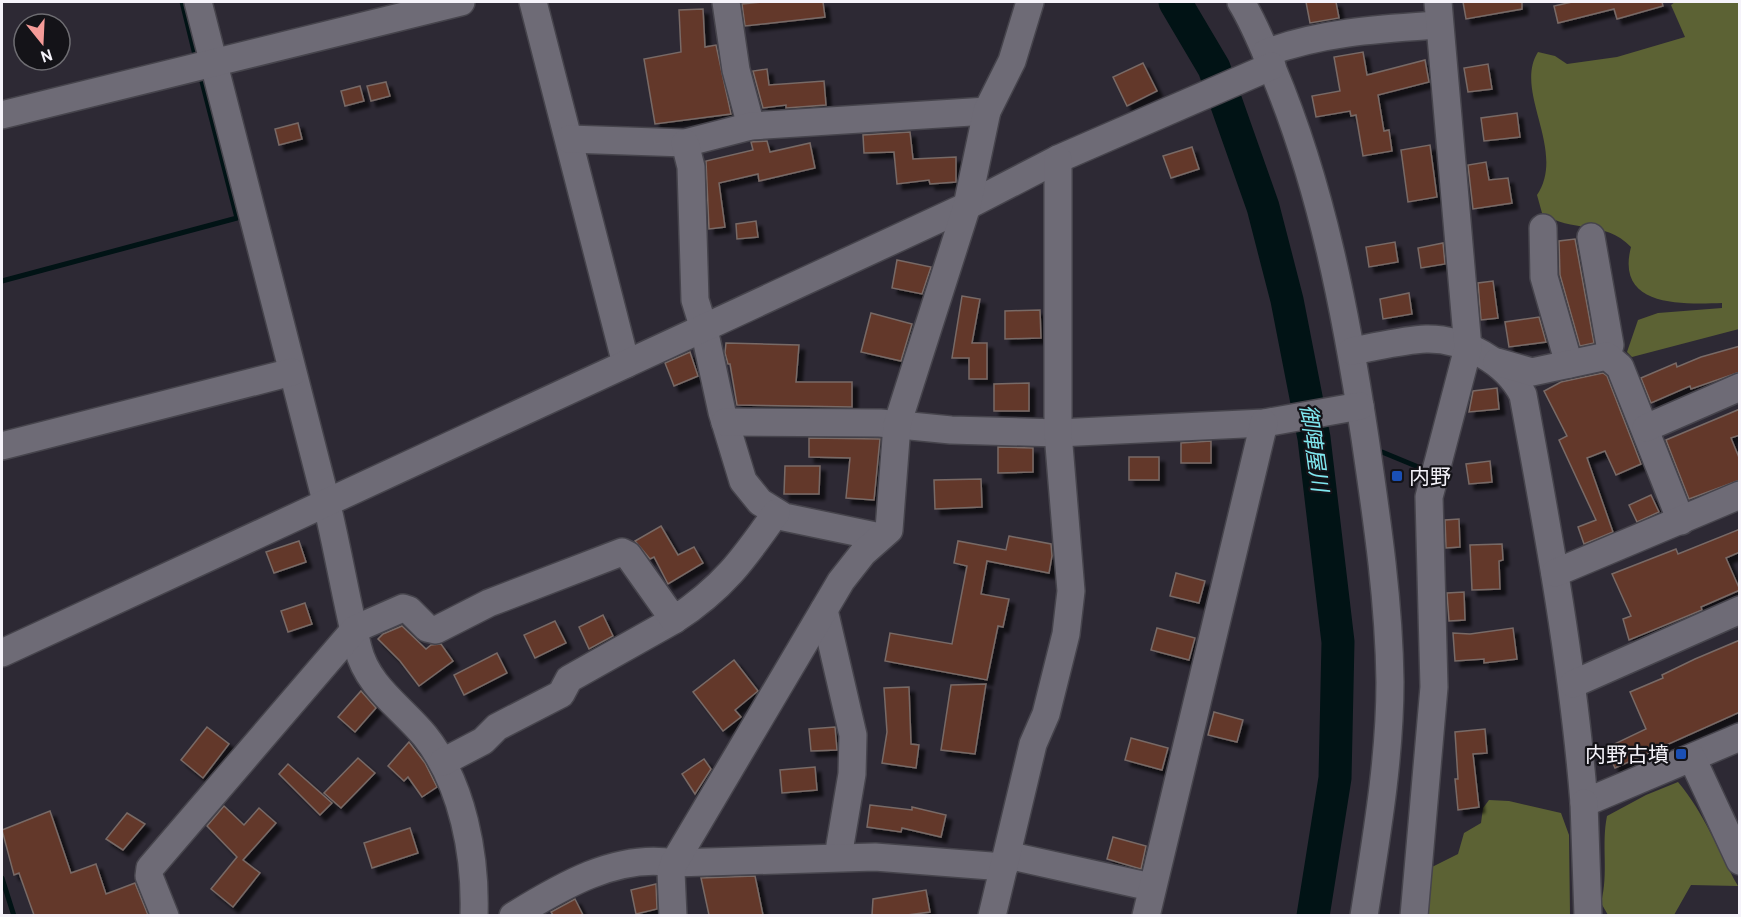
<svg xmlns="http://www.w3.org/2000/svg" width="1741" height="917" viewBox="0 0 1741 917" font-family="Cabin,'Noto Sans JP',sans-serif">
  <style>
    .forest { fill: #5c6234 }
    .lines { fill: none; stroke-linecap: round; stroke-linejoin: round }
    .stream { stroke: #011315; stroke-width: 5 }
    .river { stroke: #011315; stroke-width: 33 }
    .building { fill: #64372b; stroke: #786a66; stroke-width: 1.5; filter: url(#shadow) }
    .minor-casing { stroke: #46444c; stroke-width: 30 }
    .minor { stroke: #6e6b76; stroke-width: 27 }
    .transit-dot { fill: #1a4fb4; stroke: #141318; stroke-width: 2 }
    .labels { text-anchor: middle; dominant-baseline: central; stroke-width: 4.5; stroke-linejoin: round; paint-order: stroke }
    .poi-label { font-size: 21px; fill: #f5f3fa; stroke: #141318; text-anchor: start }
    .water-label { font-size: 22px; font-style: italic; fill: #80e8f0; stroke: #141318 }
  </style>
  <defs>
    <filter id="shadow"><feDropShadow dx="5.5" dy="5.5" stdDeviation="1.5" flood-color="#0009"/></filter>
  </defs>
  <rect width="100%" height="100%" fill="#2d2934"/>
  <g class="forest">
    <path d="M1675 2H1739V329L1632 357 1627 352 1638 320 1658 313 1722 308V303C1683 304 1615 308 1631 247 1604 219 1572 234 1542 213L1537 195C1567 150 1513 91 1538 52L1555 56 1567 64 1617 57 1685 37 1671 5Z"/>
    <path d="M1678 782C1705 814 1718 851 1738 886L1691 885 1674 915H1608L1601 903C1609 872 1601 845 1607 816L1646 795Z"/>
    <path d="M1489 800 1509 801 1561 813 1569 835 1570 915 1421 916 1428 869 1458 854 1464 833 1481 823 1483 808Z"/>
  </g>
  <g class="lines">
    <g class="stream">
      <path d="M182 2 196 59"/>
      <path d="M2 281 237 218 200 74"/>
      <path d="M1382 452 1428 471"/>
      <path d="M2 878 14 916"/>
    </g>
    <path class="river" d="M1175 2 1214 68 1263 207 1287 300 1314 438 1338 642 1335 778 1313 916"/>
  </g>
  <g class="building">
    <path d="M762 2H823L825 17 745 26 742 4Z"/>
    <path d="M1306 2H1336L1339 18 1310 23Z"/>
    <path d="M1463 2H1522V9L1466 19Z"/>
    <path d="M1572 2H1662L1663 6 1617 19 1614 9 1558 23 1554 6Z"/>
    <path d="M703 9 705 47 716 45 731 114 655 124 644 59 681 52 679 10Z"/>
    <path d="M1363 52 1367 75 1425 60 1429 82 1378 95 1384 131 1389 130 1392 151 1363 156 1356 115 1351 116 1350 111 1316 117 1312 96 1340 91 1334 57Z"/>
    <path d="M1143 63 1157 91 1127 106 1113 77Z"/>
    <path d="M1488 64 1492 89 1468 92 1464 68Z"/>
    <path d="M767 69 769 85 824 81 826 105 786 108V105L763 108 753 71Z"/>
    <path d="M386 82 390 96 371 101 367 86Z"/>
    <path d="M360 86 364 101 345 106 341 91Z"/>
    <path d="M1517 113 1520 137 1484 141 1481 118Z"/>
    <path d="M298 123 302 139 279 145 275 129Z"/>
    <path d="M910 132 913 159 956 157V182L930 184 929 180 897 184 894 152 864 153 863 135Z"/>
    <path d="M767 141 770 152 810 143 815 168 759 181 758 174 719 183 725 227 709 229 706 161 753 150 751 142Z"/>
    <path d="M1430 145 1437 197 1408 202 1401 150Z"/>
    <path d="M1192 147 1199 169 1171 178 1163 156Z"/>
    <path d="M1486 162 1489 180 1508 178 1512 203 1473 209 1468 165Z"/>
    <path d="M756 221 758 237 737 239 736 224Z"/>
    <path d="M1575 239 1594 343 1580 346 1560 275 1559 241Z"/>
    <path d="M1395 242 1398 262 1369 267 1366 247Z"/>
    <path d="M1443 243 1445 264 1421 268 1418 248Z"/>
    <path d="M897 260 931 267 922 294 892 288Z"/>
    <path d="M1493 281 1498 318 1481 320 1478 283Z"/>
    <path d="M1409 293 1412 314 1383 319 1380 299Z"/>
    <path d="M962 296 980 299 972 343H987V379H969V358H952Z"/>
    <path d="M1040 310 1041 338 1005 339V311Z"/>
    <path d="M871 313 912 324 901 361 861 352Z"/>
    <path d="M1539 317 1546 342 1509 347 1505 322Z"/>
    <path d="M726 343 799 345 796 382H852V407L737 405 730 364H728L725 353Z"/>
    <path d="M1740 346V372L1691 389 1690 386 1651 403 1641 378 1676 363 1677 367 1701 357Z"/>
    <path d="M690 352 698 376 674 386 665 363Z"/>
    <path d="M1603 373 1607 376 1641 464 1616 475 1605 451 1587 458 1613 532 1584 544 1578 527 1596 520 1559 440 1567 436 1544 391 1561 382Z"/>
    <path d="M1029 383V411H994V384Z"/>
    <path d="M1497 388 1499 409 1469 412 1473 391Z"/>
    <path d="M1740 409V435L1731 438 1740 460V480L1689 499 1666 440Z"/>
    <path d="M809 438 880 439 874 500 846 498 850 458 809 457Z"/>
    <path d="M1211 441V463H1181V443Z"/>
    <path d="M998 447 1033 448V472L998 473Z"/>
    <rect x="1129" y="457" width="30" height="23"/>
    <path d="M1490 461 1492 482 1469 484 1466 464Z"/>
    <path d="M785 466H820L819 494H784Z"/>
    <path d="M981 479 982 507 935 509 934 480Z"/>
    <path d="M1651 495 1659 512 1637 522 1629 505Z"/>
    <path d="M1459 519 1460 547 1446 548 1445 520Z"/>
    <path d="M661 526 678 555 694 547 703 563 668 584 654 557 650 559 635 541Z"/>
    <path d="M1740 529V552L1726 558 1740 590 1701 607 1702 610 1629 640 1623 619 1631 616 1612 574 1676 549 1678 554Z"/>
    <path d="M1009 536 1051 544 1052 556 1049 573 987 561 981 594 1009 599 1003 627 998 626 987 680 885 661 890 633 952 644 967 566 954 563 958 541 1006 550Z"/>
    <path d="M299 541 306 562 274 573 266 552Z"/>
    <path d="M1502 544 1503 560 1499 561 1500 589 1472 590 1470 545Z"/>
    <path d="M1176 573 1205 581 1199 603 1170 596Z"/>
    <path d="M1464 592 1465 620 1449 621 1447 593Z"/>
    <path d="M305 603 312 624 288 632 281 611Z"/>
    <path d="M603 615 613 636 589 649 579 627Z"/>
    <path d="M555 621 566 643 535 658 524 635Z"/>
    <path d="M402 626 426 649 431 645 441 644 453 661 419 686 400 661 378 639 383 634Z"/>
    <path d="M1157 628 1195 638 1189 660 1151 650Z"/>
    <path d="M1513 628 1517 659 1484 663V659L1455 661 1453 633 1470 634Z"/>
    <path d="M1740 640V712L1615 768 1606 748 1646 729 1630 692 1663 678 1662 675 1695 659Z"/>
    <path d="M497 653 507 673 464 695 454 675Z"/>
    <path d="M734 660 758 691 735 710 741 717 723 731 693 692Z"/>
    <path d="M986 684 975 754 941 750 951 685Z"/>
    <path d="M909 687 911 744 919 745 916 768 882 763 887 732 884 688Z"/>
    <path d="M361 691 376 708 355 732 338 717Z"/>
    <path d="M1214 712 1243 720 1237 742 1208 735Z"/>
    <path d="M207 727 229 744 203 778 181 760Z"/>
    <path d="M835 727 837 750 811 751 809 729Z"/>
    <path d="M1485 729 1487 753 1473 754 1479 807 1458 810 1455 779H1458L1455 732Z"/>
    <path d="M1131 738 1168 748 1162 770 1125 760Z"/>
    <path d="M409 742 425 763 437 787 422 797 408 777 404 781 388 766Z"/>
    <path d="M358 758 375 773 341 808 324 793Z"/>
    <path d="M704 759 711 769 695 794 682 774Z"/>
    <path d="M288 764 332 803 320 815 279 774Z"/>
    <path d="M815 767 817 790 782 793 780 770Z"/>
    <path d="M870 805 912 810V807L946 815 941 837 902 828 901 832 867 827Z"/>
    <path d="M224 806 244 825 259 808 276 823 243 860 260 873 233 907 211 889 237 857 207 826Z"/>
    <path d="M50 811 71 873 96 864 106 894 135 883 148 915H34L19 873 14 875 2 830Z"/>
    <path d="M127 813 145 824 123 850 106 839Z"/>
    <path d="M410 828 418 853 372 868 364 843Z"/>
    <path d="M1113 837 1146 846 1141 869 1107 859Z"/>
    <path d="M755 876 763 915H709L701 878Z"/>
    <path d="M656 884 657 909 636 914 631 890Z"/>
    <path d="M926 890 930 912 907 915H872L873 899Z"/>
    <path d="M575 899 583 915H553L551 912Z"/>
  </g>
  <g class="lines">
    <defs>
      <g id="minor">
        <path d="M198 2C240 168 284 334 326 501 338 550 346 600 358 648 367 686 401 707 425 736 463 784 476 856 474 916"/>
        <path d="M533 2 626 364"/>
        <path d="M726 2 736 70 751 126"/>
        <path d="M1241 2C1254 23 1263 46 1273 70 1322 187 1346 313 1365 438 1377 520 1389 600 1390 682 1390 760 1376 839 1364 916"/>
        <path d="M1266 53C1322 32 1380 29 1439 25"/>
        <path d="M2 115 461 2"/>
        <path d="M569 139 685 143 751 126 987 111"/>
        <path d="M685 143 691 167 695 300 704 329 722 412 743 481 760 502 784 517 880 537"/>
        <path d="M1543 228 1544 277 1569 364"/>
        <path d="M1591 237 1610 345 1607 356"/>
        <path d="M1352 351C1376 347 1402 340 1426 339 1463 338 1507 362 1523 395 1548 531 1573 666 1584 803L1740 737"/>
        <path d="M1497 362 1532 372 1607 356 1620 367 1681 521"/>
        <path d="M725 422 880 423 951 430 1058 433 1264 423 1360 406"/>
        <path d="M1646 428 1740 387"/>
        <path d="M2 446 292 372"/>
        <path d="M1555 573 1740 495"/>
        <path d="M824 610 853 735 852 774 838 857"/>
        <path d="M2 653 967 206 1058 159 1272 66"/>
        <path d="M1573 684 1740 610"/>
        <path d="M1692 758 1740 861"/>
        <path d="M443 762 483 741 497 727 561 694 569 679 674 620"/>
        <path d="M1584 803 1588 916"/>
        <path d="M1007 855 1151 887"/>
        <path d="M165 916 149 876 150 868 355 629 403 608 409 610 427 628 436 630 489 603 622 552 628 555 674 620C723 588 743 560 776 513"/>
        <path d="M513 916C560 887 617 853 674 863L875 857 1004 867"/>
        <path d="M673 916 671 872 674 863 841 581 863 553 889 530 897 425 967 206 987 111 1012 61 1030 2"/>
        <path d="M992 916 1033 744 1046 714 1066 634 1071 591 1058 433V159"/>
        <path d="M1146 916 1264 423"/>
        <path d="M1414 916 1434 687 1429 497 1468 348 1438 2"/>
      </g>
    </defs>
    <use href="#minor" class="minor-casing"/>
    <use href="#minor" class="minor"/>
  </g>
  <g class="transit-dot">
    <rect x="1391" y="470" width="12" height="12" rx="3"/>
    <rect x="1675" y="748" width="12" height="12" rx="3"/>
  </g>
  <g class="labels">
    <g class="poi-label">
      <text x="1409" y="476">内野</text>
      <text x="1669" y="754" text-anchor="end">内野古墳</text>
    </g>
    <g class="water-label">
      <text transform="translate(1314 448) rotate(82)">御陣屋川</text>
    </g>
  </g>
  <rect width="1741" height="917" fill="none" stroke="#f5f3fa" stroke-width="6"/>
  <g transform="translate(42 42) rotate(162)"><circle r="28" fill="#141318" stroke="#6e6d72" stroke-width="1.5"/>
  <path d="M0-4.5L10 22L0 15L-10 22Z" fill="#f59b98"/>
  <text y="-9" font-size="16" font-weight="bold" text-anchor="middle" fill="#f5f3fa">N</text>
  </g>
</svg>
